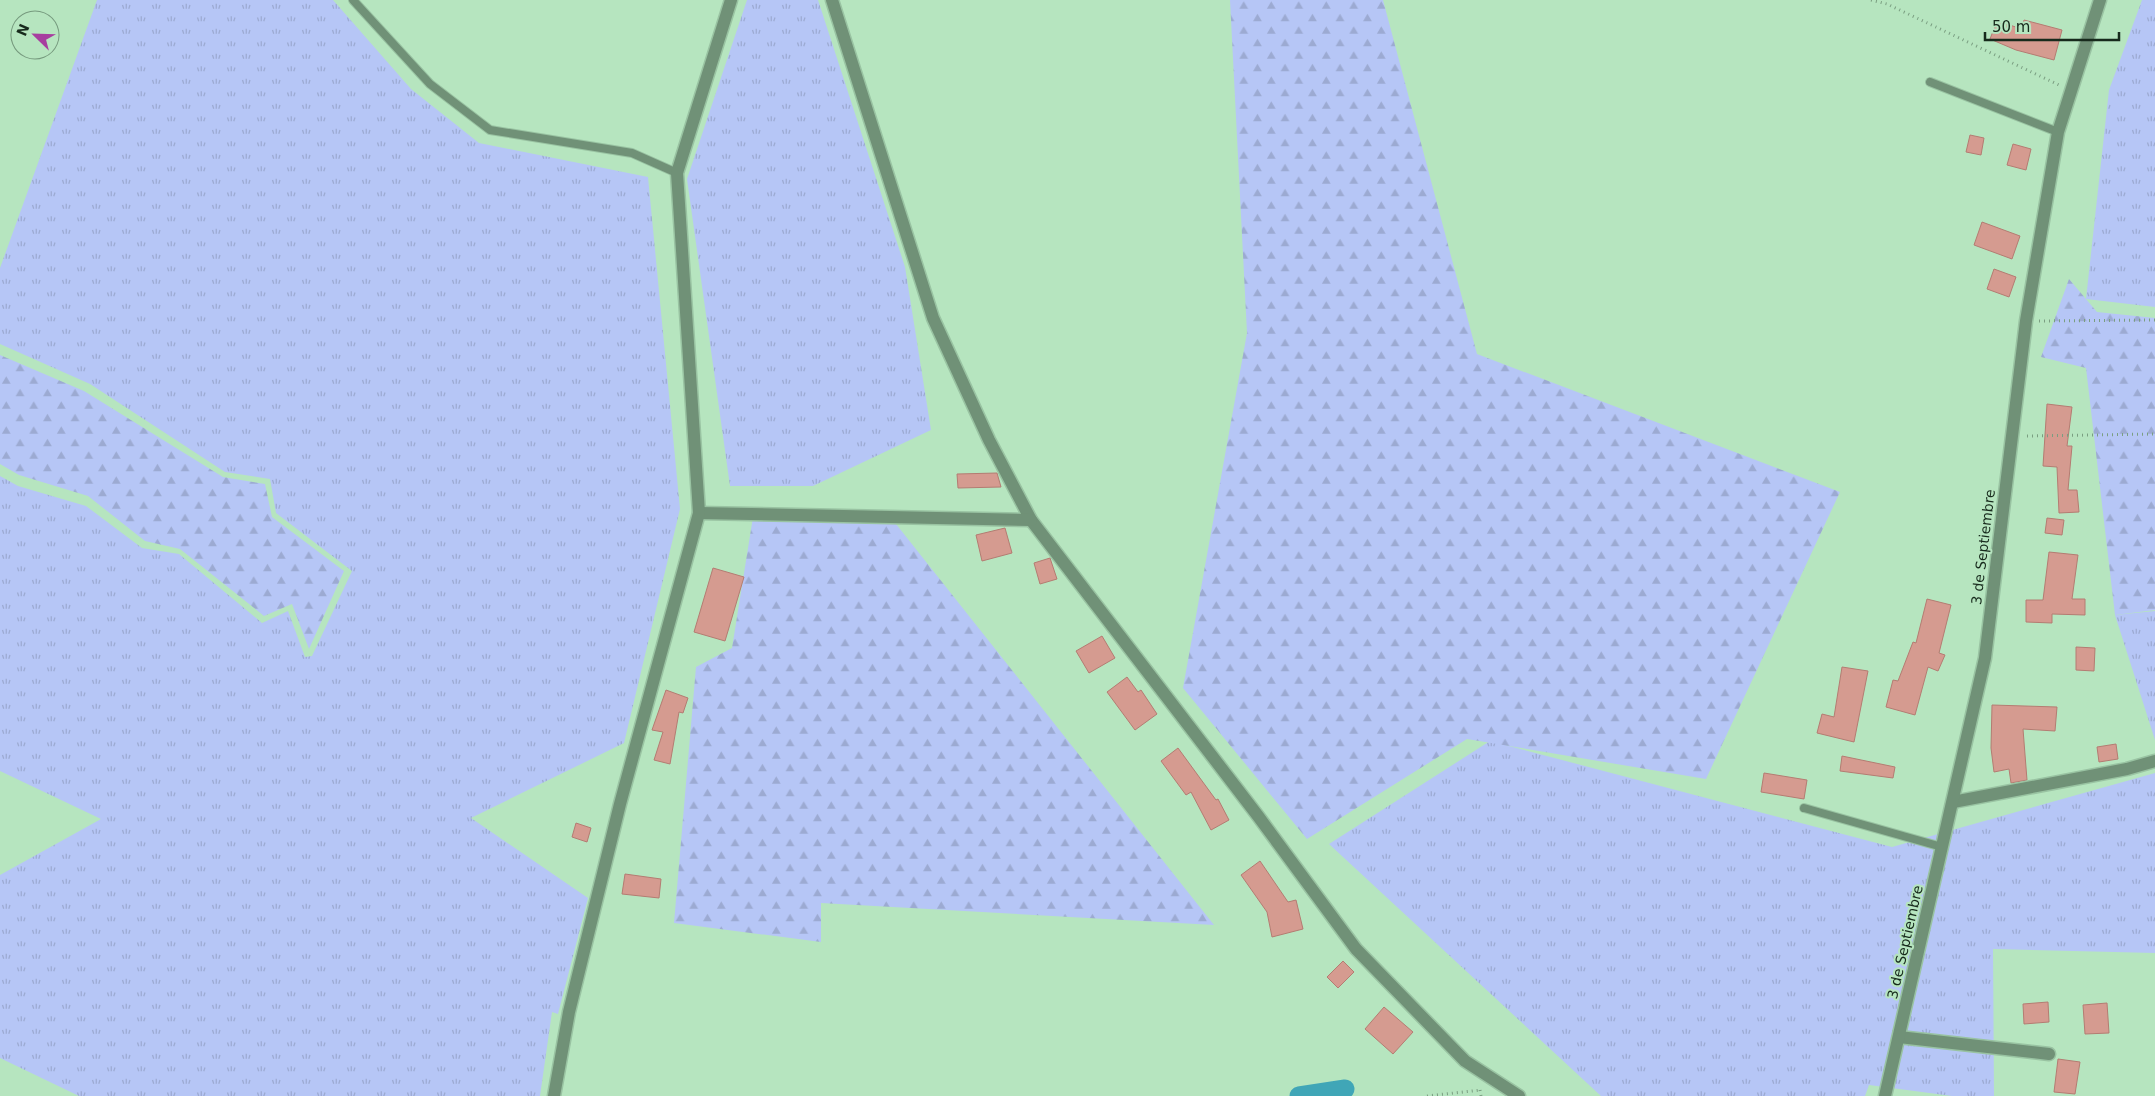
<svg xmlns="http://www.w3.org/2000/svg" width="2155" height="1096" viewBox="0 0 2155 1096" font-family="'DejaVu Sans',sans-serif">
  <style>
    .grass { fill: url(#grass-tufts) }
    .forest { fill: url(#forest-firs) }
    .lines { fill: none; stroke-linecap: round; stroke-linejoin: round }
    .canal { stroke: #40a6b7; stroke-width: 19 }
    .building { fill: #d59b90; stroke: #b47c72 }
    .lane-casing { stroke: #99c3a2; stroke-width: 10 }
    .street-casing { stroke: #99c3a2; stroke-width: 15 }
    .path { stroke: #7a9e81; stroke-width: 3; stroke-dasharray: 1 4; stroke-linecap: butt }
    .lane { stroke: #709177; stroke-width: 8 }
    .street { stroke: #709177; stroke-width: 12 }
    .labels { text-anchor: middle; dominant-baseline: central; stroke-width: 4; stroke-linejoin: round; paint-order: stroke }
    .street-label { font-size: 14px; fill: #172a1c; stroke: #b6e5bf }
  </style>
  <defs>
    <pattern id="grass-tufts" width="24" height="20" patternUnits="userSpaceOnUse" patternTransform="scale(1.25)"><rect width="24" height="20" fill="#b6c6f6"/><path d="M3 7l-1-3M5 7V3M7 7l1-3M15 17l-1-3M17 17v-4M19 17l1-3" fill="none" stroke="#9caad2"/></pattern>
    <pattern id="forest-firs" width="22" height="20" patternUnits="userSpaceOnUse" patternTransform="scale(1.25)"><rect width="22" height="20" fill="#b6c6f6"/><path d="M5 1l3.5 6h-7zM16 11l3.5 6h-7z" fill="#9caad2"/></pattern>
  </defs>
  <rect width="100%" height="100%" fill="#b6e5bf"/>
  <g class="grass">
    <path d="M97 0H333L411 89 479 143 648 177 680 509 624 743 471 818 588 898 558 1014 552 1012 540 1096H79L0 1058V875L101 819 0 771V476L18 486 86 506 142 548 179 554 262 623 288 611 305 657 312 656 352 571 276 513 270 479 225 472 90 384 0 344V268Z"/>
    <path d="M747 0H818L905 267 931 430 813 486H730L687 179Z"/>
    <path d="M2142 0H2155V307L2086 299 2109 90Z"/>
    <path d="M2155 611V740L2115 615Z"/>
    <path d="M1490 741 1892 847 2155 773V953L1993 949 1994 1096H1952L1869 1085 1865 1096H1601L1329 844Z"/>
  </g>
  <g class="forest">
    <path d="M1230 0H1383L1477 354 1840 492 1706 779 1467 739 1307 839 1183 688 1247 333Z"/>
    <path d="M2069 279 2097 312 2155 318V610L2115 615 2086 368 2041 357Z"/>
    <path d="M0 355 84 391 223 477 265 484 272 517 344 571 309 649 292 604 264 616 180 549 145 541 88 496 19 475 0 464Z"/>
    <path d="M753 517 896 524 1214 925 821 903V942L674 923 696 667 732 648Z"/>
  </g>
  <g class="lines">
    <path class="canal" d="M1299 1096 1345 1089"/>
  </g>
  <g class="building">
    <path d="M2024 20 2062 30 2054 60 2016 50 1990 39 1997 21 2022 29Z"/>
    <path d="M1970 135 1984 138 1981 155 1966 152Z"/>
    <path d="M2013 144 2031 149 2026 170 2007 165Z"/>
    <path d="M1982 222 2020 236 2012 259 1974 245Z"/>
    <path d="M1994 269 2016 277 2009 297 1987 289Z"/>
    <path d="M2047 404 2072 407 2067 446H2072L2068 490H2077L2079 512 2059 513 2057 467 2043 466Z"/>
    <path d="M997 473 1001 487 958 488 957 474Z"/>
    <path d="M2047 518 2064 520 2062 535 2045 533Z"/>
    <path d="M1005 528 1012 553 982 561 976 535Z"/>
    <path d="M2049 552 2078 555 2072 599H2085V615L2052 614V623L2026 622V600H2043Z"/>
    <path d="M1050 558 1057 579 1040 584 1034 563Z"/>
    <path d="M713 568 744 577 725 641 694 632Z"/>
    <path d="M1927 599 1951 605 1939 653 1945 655 1938 671 1928 667 1915 715 1886 707 1893 680 1898 681 1913 642 1916 643Z"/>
    <path d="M1102 636 1115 658 1089 673 1076 651Z"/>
    <path d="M2076 647 2095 648 2094 671 2076 670Z"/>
    <path d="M1842 667 1868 671 1854 742 1817 733 1822 714 1834 717Z"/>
    <path d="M1127 677 1138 692 1141 690 1157 714 1135 730 1107 692Z"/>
    <path d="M666 690 688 698 683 713 679 712 670 764 654 760 663 732 652 730Z"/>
    <path d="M1992 705 2057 707 2055 731 2023 729 2027 780 2011 783 2009 769 1994 772 1991 748Z"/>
    <path d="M2116 744 2118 759 2099 762 2097 747Z"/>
    <path d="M1178 748 1216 800 1218 799 1229 820 1211 830 1191 792 1186 795 1161 761Z"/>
    <path d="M1842 756 1895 767 1893 778 1840 771Z"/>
    <path d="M1764 773 1807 780 1804 799 1761 792Z"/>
    <path d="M576 823 591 828 587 842 572 837Z"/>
    <path d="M1260 861 1288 902 1296 900 1303 929 1272 937 1267 912 1241 875Z"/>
    <path d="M625 874 661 879 659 898 622 894Z"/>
    <path d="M1343 961 1354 972 1338 988 1327 977Z"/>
    <path d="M2048 1002 2049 1022 2024 1024 2023 1004Z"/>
    <path d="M2107 1003 2109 1033 2085 1034 2083 1005Z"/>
    <path d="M1384 1007 1413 1032 1393 1054 1365 1029Z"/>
    <path d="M2058 1059 2080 1062 2075 1094 2054 1092Z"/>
  </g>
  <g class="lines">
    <defs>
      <g id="lane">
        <path d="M353 0 430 84 490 130 632 153 677 173"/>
        <path d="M1930 82 2058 132"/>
        <path d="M1804 808 1942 847"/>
      </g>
      <g id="street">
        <path d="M832 0 933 318 989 440 1031 520 1258 816 1356 949 1465 1061 1519 1096"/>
        <path d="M699 513 1031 520"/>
        <path d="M1953 802 2127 769 2155 761"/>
        <path d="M1899 1037 2049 1054"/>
        <path d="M554 1096 569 1012 620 804 699 513 677 173 731 0"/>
        <path d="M1885 1096 1985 658 2026 321 2058 132 2100 0"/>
      </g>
    </defs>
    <use href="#lane" class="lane-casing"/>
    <use href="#street" class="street-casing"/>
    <g class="path">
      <path d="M1871 0 1887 4 2059 85"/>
      <path d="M2039 321 2155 320"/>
      <path d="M2027 436 2155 434"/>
      <path d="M1480 1090 1481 1096"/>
      <path d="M1427 1096 1481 1090"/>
    </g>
    <use href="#lane" class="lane"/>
    <use href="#street" class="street"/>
  </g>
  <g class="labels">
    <g class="street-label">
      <text transform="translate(1983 547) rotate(-83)">3 de Septiembre</text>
      <text transform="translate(1905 942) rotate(-77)">3 de Septiembre</text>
    </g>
  </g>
  <g transform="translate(35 35) rotate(293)"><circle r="24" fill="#b6e5bf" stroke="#769a7e"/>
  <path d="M0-4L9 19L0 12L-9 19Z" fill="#a73e9f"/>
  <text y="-8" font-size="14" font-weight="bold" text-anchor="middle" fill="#172a1c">N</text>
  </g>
  <path d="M1985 32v8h134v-8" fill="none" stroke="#172a1c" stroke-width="2.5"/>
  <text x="1992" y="32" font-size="15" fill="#172a1c" stroke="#b6e5bf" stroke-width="4" paint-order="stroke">50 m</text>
</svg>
